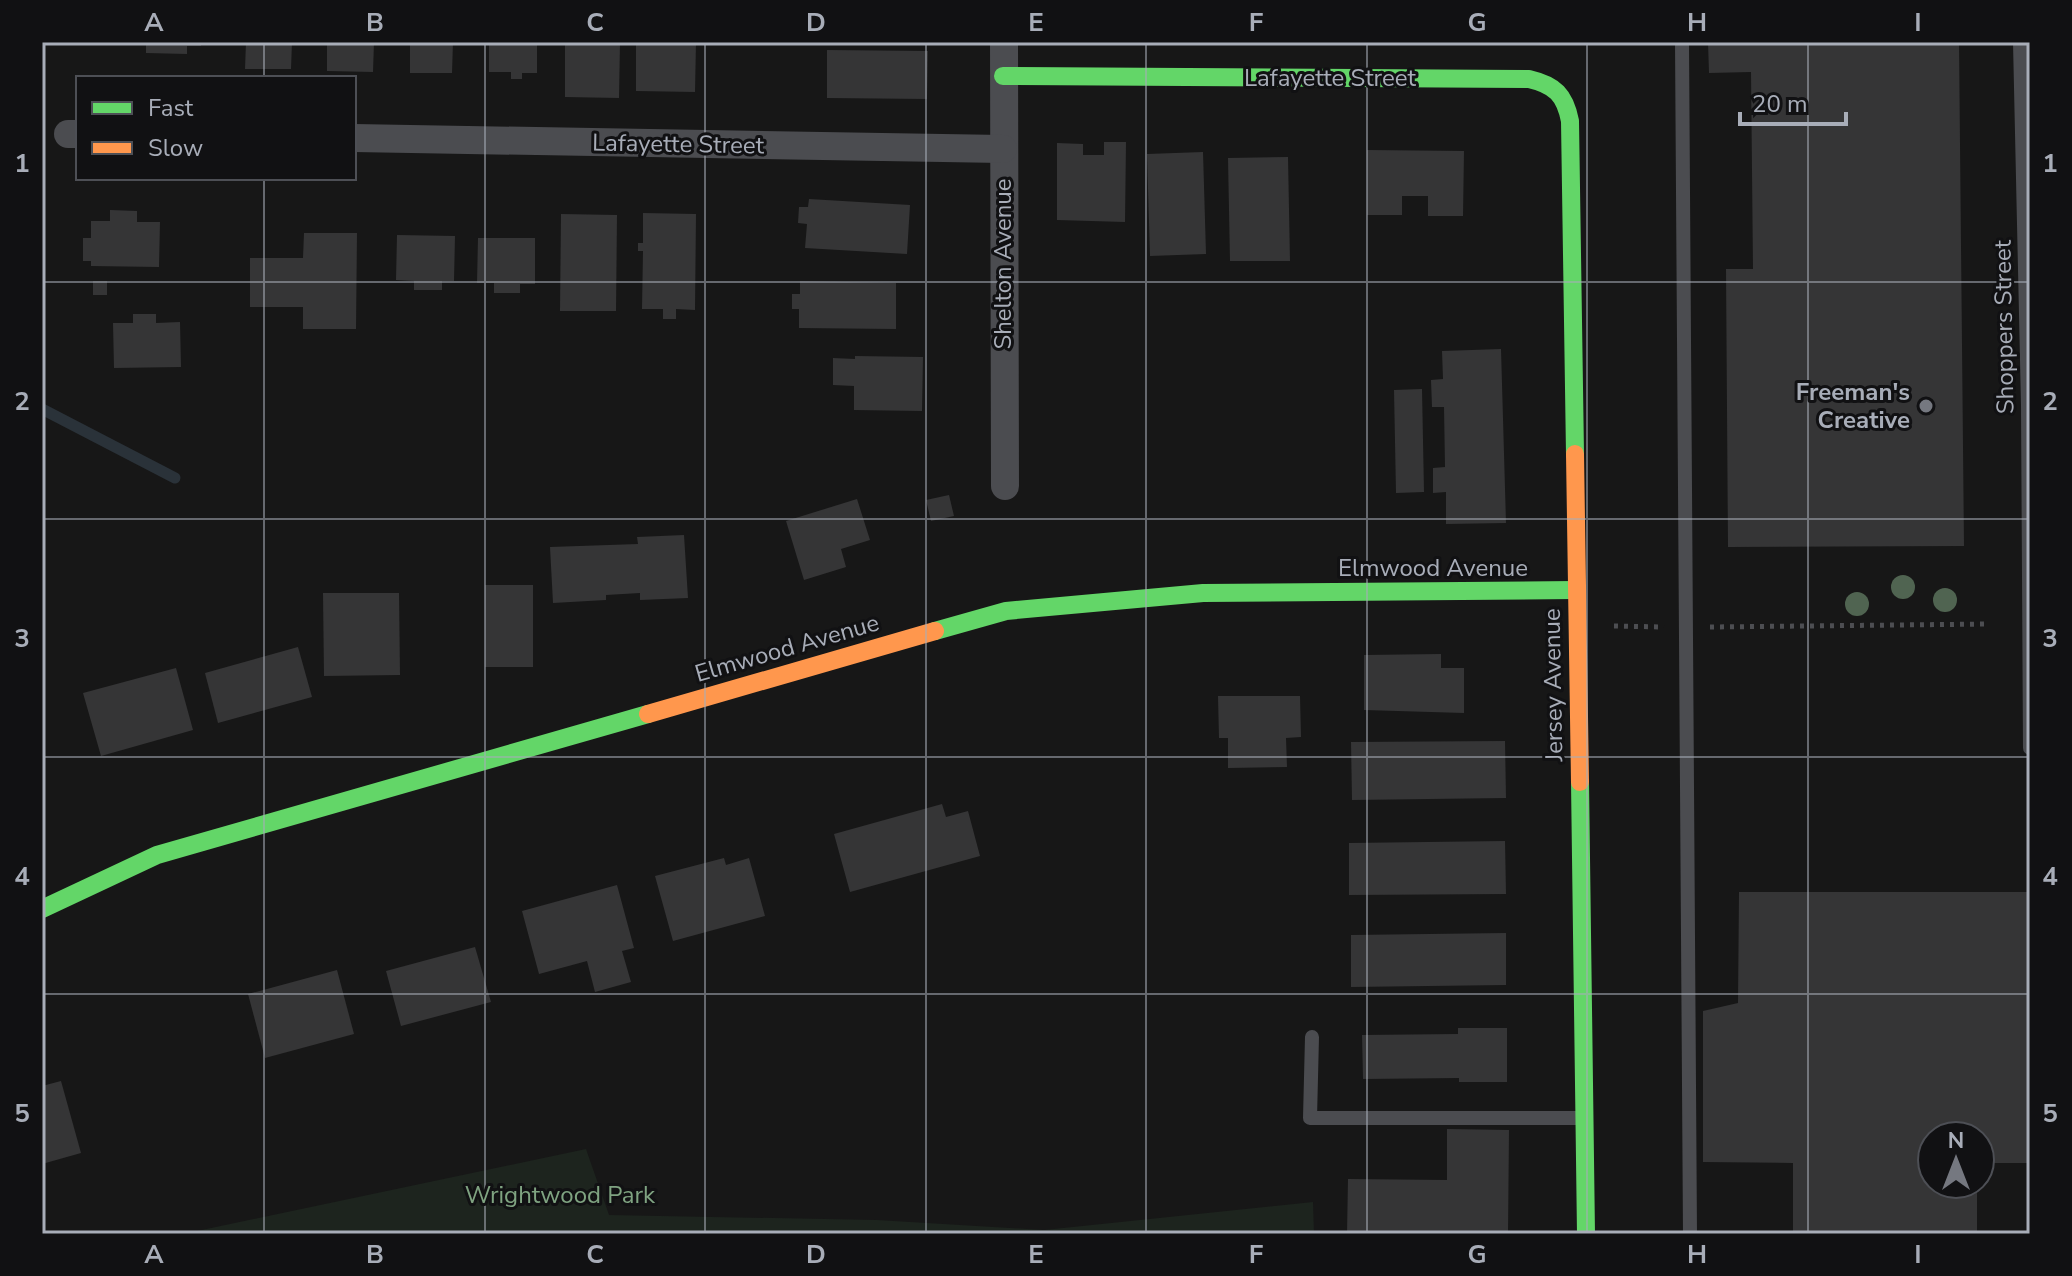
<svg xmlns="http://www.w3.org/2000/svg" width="2072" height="1276" viewBox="0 0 2072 1276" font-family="'Nunito Sans',sans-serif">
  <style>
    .green { fill: #1d241e }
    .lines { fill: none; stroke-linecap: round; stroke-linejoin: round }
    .stream { stroke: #2a3239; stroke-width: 11 }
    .building { fill: #353536 }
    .path { stroke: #4d4e52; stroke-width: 5; stroke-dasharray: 4 6; stroke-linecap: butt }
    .lane { stroke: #4b4c50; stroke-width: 14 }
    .street { stroke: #4b4c50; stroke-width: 28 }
    .fast { stroke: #63d668; stroke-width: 18 }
    .slow { stroke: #ff974d; stroke-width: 18 }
    .tree { fill: #506451 }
    .grid { fill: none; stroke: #a8adb8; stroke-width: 2; stroke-opacity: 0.55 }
    .poi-dot { fill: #757880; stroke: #111113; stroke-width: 3 }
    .labels { text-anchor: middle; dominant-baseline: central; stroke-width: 6; stroke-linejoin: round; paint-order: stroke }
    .street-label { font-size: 24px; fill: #a8adb8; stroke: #111113 }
    .poi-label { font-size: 24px; font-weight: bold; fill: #a8adb8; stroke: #111113; text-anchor: end }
    .park-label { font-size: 24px; fill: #7fa381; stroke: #111113 }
    .neatline { fill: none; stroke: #a8adb8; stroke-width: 3 }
    .grid-label { font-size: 26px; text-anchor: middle; font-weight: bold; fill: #a8adb8 }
  </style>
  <rect width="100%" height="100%" fill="#171717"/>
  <path class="green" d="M586 1149 609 1215 877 1220 1044 1230 1313 1202 1314 1234H183Z"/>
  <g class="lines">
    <path class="stream" d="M42 409 175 478"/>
  </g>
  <g class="building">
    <path d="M134 42H201V46H187V54L146 53V45H134Z"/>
    <path d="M246 42H292L291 69H245Z"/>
    <path d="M327 42H374L373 72 327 71Z"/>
    <path d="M410 42H453L452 73H410Z"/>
    <path d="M489 42H537V73H522V79H511V72H489Z"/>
    <path d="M565 42H620L619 98 565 97Z"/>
    <path d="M636 42H696L695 92 636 91Z"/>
    <path d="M1708 42H1959L1964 546 1728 547 1726 269H1753L1751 72 1709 73Z"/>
    <path d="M827 50 928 51 927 99 827 98Z"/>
    <path d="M1104 142H1126L1125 222 1057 220V143L1083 144V155H1104Z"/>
    <path d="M1367 150 1464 151 1463 216H1428V196H1402V215H1367Z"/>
    <path d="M1203 152 1206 254 1150 256 1147 154Z"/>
    <path d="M1288 157 1290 261H1230L1228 158Z"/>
    <path d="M809 199 910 205 907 254 805 248 807 224 798 223 799 207H808Z"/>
    <path d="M110 210 137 211V222H160L159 267 91 266V261H83V238H91V221H110Z"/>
    <path d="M643 213 696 214 695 310 676 309V319H663V309H642L643 251H638V243H643Z"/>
    <path d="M561 214 617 215 616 311H560Z"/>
    <path d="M304 233H357L356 329H303V307H250V258H303Z"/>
    <path d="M397 235 455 236 454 281H442V290H414V281L396 280Z"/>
    <path d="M478 238H535V284H520V293H494V283H477Z"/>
    <rect x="93" y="281" width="14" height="14"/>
    <path d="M800 281 896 283V329L799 328V309H792V294H800Z"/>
    <path d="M133 314H156V323L180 322 181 367 114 368 113 323H133Z"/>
    <path d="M1501 349 1506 523 1446 524V492L1433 493V468L1445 467 1444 407H1432L1431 380 1443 379 1442 351Z"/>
    <path d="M855 356 923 357 922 411 854 410V386L833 385V358L855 359Z"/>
    <path d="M1422 389 1424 492 1396 493 1394 390Z"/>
    <path d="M949 495 954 516 931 521 926 500Z"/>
    <path d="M857 499 870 540 841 549 846 567 804 580 786 521Z"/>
    <path d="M684 535 688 598 640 600V593L606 595V600L553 603 550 547 638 544 637 537Z"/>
    <rect x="485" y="585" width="48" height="82"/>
    <path d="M323 593H399L400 675 324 676Z"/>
    <path d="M298 647 312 697 218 723 205 673Z"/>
    <path d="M1441 654V668H1464V713L1364 710V655Z"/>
    <path d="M176 668 193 730 101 756 83 693Z"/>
    <path d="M1218 696H1300L1301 737 1286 738 1287 767 1228 768V738H1219Z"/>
    <path d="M1505 741 1506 798 1352 800 1351 742Z"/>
    <path d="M942 804 946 817 968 811 980 856 850 892 834 834Z"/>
    <path d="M1505 841 1506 894 1349 895V843Z"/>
    <path d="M724 858 726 865 749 858 765 916 673 941 655 876Z"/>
    <path d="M617 885 634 948 622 951 631 982 595 992 587 961 539 974 522 911Z"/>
    <path d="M1739 892H2030V1163H1980V1136H1932V1184H1977V1234H1793V1163L1703 1162V1011L1738 1003Z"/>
    <path d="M1506 933V985L1351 987V935Z"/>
    <path d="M475 947 491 1002 401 1026 386 971Z"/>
    <path d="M337 970 354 1034 265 1058 248 994Z"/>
    <path d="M1458 1028H1507V1082H1459V1078L1363 1079 1362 1035 1458 1034Z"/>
    <path d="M61 1081 81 1153 42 1164V1086Z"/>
    <path d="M1447 1129 1509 1130 1508 1234H1347L1348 1179 1447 1180Z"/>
  </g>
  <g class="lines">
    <g class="path">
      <path d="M1614 626 1664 627"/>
      <path d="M1710 627 1989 624"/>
    </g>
    <g class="lane">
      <path d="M1682 42 1690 1234"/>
      <path d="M2020 42 2028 405 2030 748"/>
      <path d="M1312 1037 1310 1118H1584"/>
    </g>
    <g class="street">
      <path d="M1004 42 1005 486"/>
      <path d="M68 134H78"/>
      <path d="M354 138 1003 149"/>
    </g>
    <g class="fast">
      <path d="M1003 76 1529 79C1555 85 1565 95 1570 121L1575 454"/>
      <path d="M935 631 1006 611 1203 593 1575 590"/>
      <path d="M1580 782 1586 1234"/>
      <path d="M42 909 157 855 648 714"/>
    </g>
    <g class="slow">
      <path d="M1575 454 1580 782"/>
      <path d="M648 714 935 631"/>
    </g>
  </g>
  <g class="tree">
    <circle cx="1903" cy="587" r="12"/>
    <circle cx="1945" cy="600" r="12"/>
    <circle cx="1857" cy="604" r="12"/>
  </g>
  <path class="grid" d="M264 42V78M485 42V1234M705 42V1234M926 42V1234M1146 42V1234M1367 42V1234M1587 42V1234M1808 42V1234M264 178V1234M42 282H2030M42 519H2030M42 757H2030M42 994H2030"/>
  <circle class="poi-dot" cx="1926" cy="406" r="8"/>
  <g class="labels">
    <g class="street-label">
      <text x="1330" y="78">Lafayette Street</text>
      <text transform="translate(678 144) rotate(1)">Lafayette Street</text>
      <text transform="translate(1003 264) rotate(-90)">Shelton Avenue</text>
      <text transform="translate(2004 327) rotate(-91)">Shoppers Street</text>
      <text x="1433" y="568">Elmwood Avenue</text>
      <text transform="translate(787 648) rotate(-16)">Elmwood Avenue</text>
      <text transform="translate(1553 685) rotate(-91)">Jersey Avenue</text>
    </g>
    <g class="poi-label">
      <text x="1910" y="392">Freeman's<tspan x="1910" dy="28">Creative</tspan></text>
    </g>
    <g class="park-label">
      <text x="560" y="1195">Wrightwood Park</text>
    </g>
  </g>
  <rect width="2072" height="1276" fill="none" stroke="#111113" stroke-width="88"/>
  <rect x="76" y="76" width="280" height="104" fill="#111113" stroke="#4d4f55" stroke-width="2"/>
  <rect x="92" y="102" width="40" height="12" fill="#63d668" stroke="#4d4f55" stroke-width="2"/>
  <text x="148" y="116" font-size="24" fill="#a8adb8">Fast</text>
  <rect x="92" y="142" width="40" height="12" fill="#ff974d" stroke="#4d4f55" stroke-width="2"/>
  <text x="148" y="156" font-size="24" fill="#a8adb8">Slow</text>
  <g transform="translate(1956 1160)"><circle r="38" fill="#111113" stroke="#4d4f55" stroke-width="2"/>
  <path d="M0-6L14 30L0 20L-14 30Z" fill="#757880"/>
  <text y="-12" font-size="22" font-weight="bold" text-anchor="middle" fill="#a8adb8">N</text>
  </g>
  <path d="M1740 112v12h106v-12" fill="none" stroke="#a8adb8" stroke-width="4"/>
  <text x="1752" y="112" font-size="24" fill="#a8adb8" stroke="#111113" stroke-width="6" paint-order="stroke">20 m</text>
  <rect x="44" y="44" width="1984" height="1188" class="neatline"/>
  <g class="grid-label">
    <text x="154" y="31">A</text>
    <text x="375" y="31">B</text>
    <text x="595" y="31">C</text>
    <text x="816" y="31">D</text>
    <text x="1036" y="31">E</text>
    <text x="1256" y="31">F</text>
    <text x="1477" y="31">G</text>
    <text x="1697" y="31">H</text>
    <text x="1918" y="31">I</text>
    <text x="22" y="172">1</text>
    <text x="2050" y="172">1</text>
    <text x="22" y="410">2</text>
    <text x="2050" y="410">2</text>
    <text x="22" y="647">3</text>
    <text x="2050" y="647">3</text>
    <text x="22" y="885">4</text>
    <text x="2050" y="885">4</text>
    <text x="22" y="1122">5</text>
    <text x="2050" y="1122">5</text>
    <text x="154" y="1263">A</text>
    <text x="375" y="1263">B</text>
    <text x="595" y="1263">C</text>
    <text x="816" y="1263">D</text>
    <text x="1036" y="1263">E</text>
    <text x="1256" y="1263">F</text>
    <text x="1477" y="1263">G</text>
    <text x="1697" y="1263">H</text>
    <text x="1918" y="1263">I</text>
  </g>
</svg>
